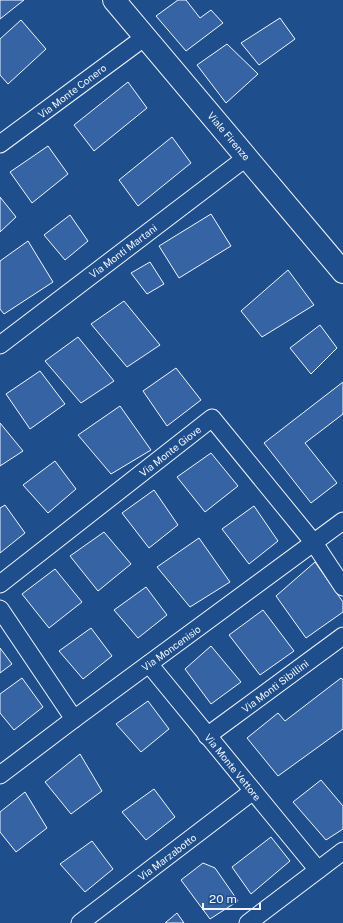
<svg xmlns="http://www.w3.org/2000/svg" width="343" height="923" viewBox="0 0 343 923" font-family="'Public Sans',sans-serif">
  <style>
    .building { fill: #3563a3; stroke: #f2f6ff }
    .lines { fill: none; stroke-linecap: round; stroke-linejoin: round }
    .minor-casing { stroke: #f2f6ff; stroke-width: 19 }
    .secondary-casing { stroke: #f2f6ff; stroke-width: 24 }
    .minor { stroke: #1f4e8c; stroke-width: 17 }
    .secondary { stroke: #1f4e8c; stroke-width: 22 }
    .labels { text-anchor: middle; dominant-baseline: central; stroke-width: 3; stroke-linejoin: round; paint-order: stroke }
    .street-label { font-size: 10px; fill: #f2f6ff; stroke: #1f4e8c }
  </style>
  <rect width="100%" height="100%" fill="#1f4e8c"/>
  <g class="building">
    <path d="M0 0H24L0 19Z"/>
    <path d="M178 0H186L200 18 211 10 223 23 186 51 156 16Z"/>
    <path d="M280 18 295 39 259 65 241 43Z"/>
    <path d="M21 20 46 49 8 84 0 75V39Z"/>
    <path d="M227 44 258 74 226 103 197 65Z"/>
    <path d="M128 82 147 108 94 151 74 125Z"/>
    <path d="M172 137 191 163 138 206 119 180Z"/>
    <path d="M48 146 68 174 32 203 10 172Z"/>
    <path d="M0 197 16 217 0 232Z"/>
    <path d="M211 214 231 246 179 278 159 246Z"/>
    <path d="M70 215 88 241 65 260 44 235Z"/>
    <path d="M28 241 53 282 4 314 0 309V261Z"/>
    <path d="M150 262 164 284 147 294 131 273Z"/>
    <path d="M288 270 314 305 262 337 241 311Z"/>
    <path d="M124 301 160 345 127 367 91 324Z"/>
    <path d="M320 325 337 348 311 374 290 348Z"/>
    <path d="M78 337 114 381 81 403 45 361Z"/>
    <path d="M176 368 201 400 167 426 143 391Z"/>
    <path d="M40 371 65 404 30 429 6 394Z"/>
    <path d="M343 382V414L305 443 337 483 311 503 264 443Z"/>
    <path d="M120 406 151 450 111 474 78 435Z"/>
    <path d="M0 423 23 451 0 466Z"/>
    <path d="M211 453 238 486 205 512 177 477Z"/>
    <path d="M55 461 76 489 48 513 23 485Z"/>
    <path d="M154 490 178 525 149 548 122 513Z"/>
    <path d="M5 505 25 533 0 553V508Z"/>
    <path d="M254 506 278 541 249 564 222 529Z"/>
    <path d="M104 532 131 564 98 591 70 556Z"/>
    <path d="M199 538 230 582 190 607 157 567Z"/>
    <path d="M315 562 343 602V612L306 638 276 596Z"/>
    <path d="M55 569 82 602 49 628 22 594Z"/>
    <path d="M146 587 167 615 138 638 114 610Z"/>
    <path d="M263 610 294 651 260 675 229 635Z"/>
    <path d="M91 628 112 656 83 679 59 651Z"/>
    <path d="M211 646 241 682 211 704 185 669Z"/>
    <path d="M0 648 12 664 0 673Z"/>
    <path d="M22 678 43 707 14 730 0 713V694Z"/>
    <path d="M341 678 343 680V729L278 776 247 738 278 713 285 721Z"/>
    <path d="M148 701 169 729 141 752 116 724Z"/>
    <path d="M80 754 102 791 71 814 45 782Z"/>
    <path d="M321 780 343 806V829L326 840 293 802Z"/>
    <path d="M154 789 175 817 146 840 122 812Z"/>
    <path d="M25 792 47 828 16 852 0 832V812Z"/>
    <path d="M271 837 290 861 251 894 232 867Z"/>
    <path d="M92 841 113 869 85 892 60 864Z"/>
    <path d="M203 863 215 868 238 901 210 919 181 880Z"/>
    <path d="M177 913 184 923H165Z"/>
  </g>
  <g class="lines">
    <defs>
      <g id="minor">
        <path d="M0 144 145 37"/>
        <path d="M0 345 247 157"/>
        <path d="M0 584 212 418 314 543 343 587"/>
        <path d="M0 609 74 719"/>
        <path d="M149 664 318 870"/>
        <path d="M207 736 343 636"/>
        <path d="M0 775 74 719 343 521"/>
        <path d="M80 923 253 791"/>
        <path d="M248 923 343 851"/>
      </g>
      <path id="secondary" d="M114 0 343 272"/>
    </defs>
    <use href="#minor" class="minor-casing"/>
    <use href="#secondary" class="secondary-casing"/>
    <use href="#minor" class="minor"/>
    <use href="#secondary" class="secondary"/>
  </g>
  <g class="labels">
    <g class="street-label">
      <text transform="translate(72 91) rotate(-37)">Via Monte Conero</text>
      <text transform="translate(229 136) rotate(50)">Viale Firenze</text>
      <text transform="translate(123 251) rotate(-37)">Via Monti Martani</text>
      <text transform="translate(170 451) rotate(-38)">Via Monte Giove</text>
      <text transform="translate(171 648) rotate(-36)">Via Moncenisio</text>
      <text transform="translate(275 686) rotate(-37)">Via Monti Sibillini</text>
      <text transform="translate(233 767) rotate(51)">Via Monte Vettore</text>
      <text transform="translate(167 857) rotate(-37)">Via Marzabotto</text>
    </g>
  </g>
  <path d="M203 903v6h57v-6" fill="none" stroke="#f2f6ff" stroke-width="2"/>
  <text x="209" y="903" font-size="12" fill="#f2f6ff" stroke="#1f4e8c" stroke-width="3" paint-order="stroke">20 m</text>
</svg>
